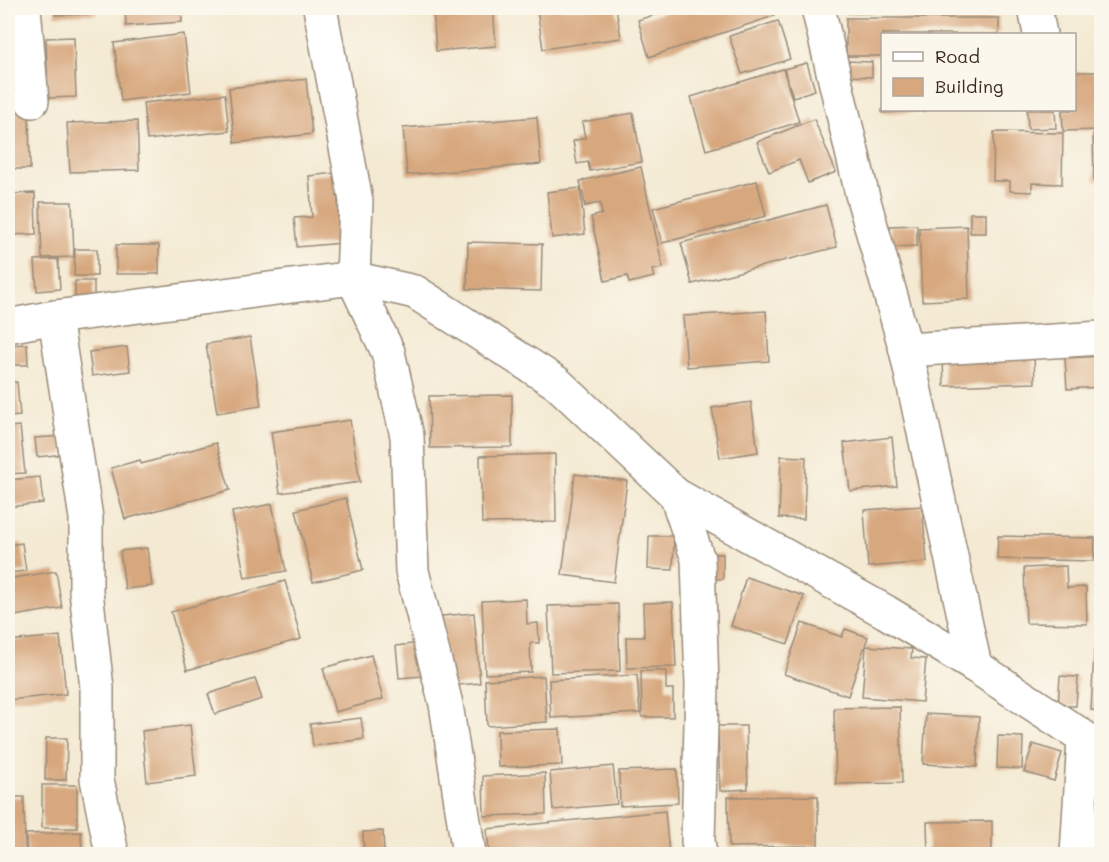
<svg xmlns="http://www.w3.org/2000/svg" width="1109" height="862" viewBox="0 0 1109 862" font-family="Mali,sans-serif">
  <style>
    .building { fill: #d7a77e }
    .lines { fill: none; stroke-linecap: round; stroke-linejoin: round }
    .minor-casing { stroke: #988a78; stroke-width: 36 }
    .minor { stroke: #fff; stroke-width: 33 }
  </style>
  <rect width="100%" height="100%" fill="#fbf7ec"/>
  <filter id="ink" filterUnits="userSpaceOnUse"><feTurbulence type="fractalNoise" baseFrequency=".0167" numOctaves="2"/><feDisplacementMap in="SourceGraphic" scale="12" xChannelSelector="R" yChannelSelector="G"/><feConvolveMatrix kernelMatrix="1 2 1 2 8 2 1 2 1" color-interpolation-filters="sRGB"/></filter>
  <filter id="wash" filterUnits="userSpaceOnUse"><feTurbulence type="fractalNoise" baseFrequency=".008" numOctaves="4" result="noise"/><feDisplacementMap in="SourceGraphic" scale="24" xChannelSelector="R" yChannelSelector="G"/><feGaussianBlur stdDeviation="1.35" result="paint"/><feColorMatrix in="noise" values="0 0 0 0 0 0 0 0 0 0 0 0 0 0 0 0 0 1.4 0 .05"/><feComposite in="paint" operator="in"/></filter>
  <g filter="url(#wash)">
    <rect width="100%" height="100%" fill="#f4ead3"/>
    <g id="blocks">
      <g class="building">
        <path d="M55 8H96V14L55 15Z"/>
        <path d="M125 8H181L182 22 126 26Z"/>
        <path d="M493 8 496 46 436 51 433 9Z"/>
        <path d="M537 8H616L621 38 543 49Z"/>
        <path d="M676 8H772L774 16 649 57 638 20Z"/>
        <path d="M848 8H929V12L848 13Z"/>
        <path d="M846 18H999V34H882V56H846Z"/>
        <path d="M778 21 790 59 742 74 729 36Z"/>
        <path d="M184 34 191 92 121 101 114 43Z"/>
        <path d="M74 37 76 97 48 98 46 38Z"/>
        <path d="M846 61 872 62V77L846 76Z"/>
        <path d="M807 63 815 90 793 97 784 69Z"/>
        <path d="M783 69 799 122 706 150 691 97Z"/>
        <path d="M1074 72H1102V130L1063 131 1062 110H1074Z"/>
        <path d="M306 79 312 134 235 143 229 88Z"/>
        <path d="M225 94 229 131 147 140 143 103Z"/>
        <path d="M882 110H926V111L882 113Z"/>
        <path d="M1027 110H1055L1056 128 1028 129Z"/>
        <path d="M29 111 30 169H8V112Z"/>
        <path d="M633 113 642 162 590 171 588 162 577 164 573 141 585 138 582 122Z"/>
        <path d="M537 117 541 164 407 175 403 128Z"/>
        <path d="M814 119 836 172 808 183 799 160 769 172 757 142Z"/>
        <path d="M137 121 139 170 70 172 67 123Z"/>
        <path d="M994 132 1063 133 1062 184 1032 183V192L1010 191V181H993Z"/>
        <path d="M1093 134H1102V181H1094Z"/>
        <path d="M641 167 663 268 652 270 654 277 629 283 627 276 605 281 591 217 602 214 600 203 585 206 580 181Z"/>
        <path d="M335 173 342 243 297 247 294 218 312 217 309 176Z"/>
        <path d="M757 181 766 216 662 243 653 208Z"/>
        <path d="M580 188 585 234 552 238 547 192Z"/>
        <path d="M35 193 36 234 8 235V194Z"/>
        <path d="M40 202H72L74 257 42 258Z"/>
        <path d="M826 205 837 247 692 284 681 243Z"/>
        <rect x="970" y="213" width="16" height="20"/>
        <path d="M917 225V246L891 247 890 226Z"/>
        <path d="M967 226 969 299 922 301 919 228Z"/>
        <path d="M468 242 542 244 541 291 467 289Z"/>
        <rect x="116" y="245" width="43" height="29"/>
        <path d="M75 249H97V276H74Z"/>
        <path d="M58 259 60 289 37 291 35 260Z"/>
        <rect x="75" y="281" width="19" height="19"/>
        <path d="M766 311 769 361 687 367 683 316Z"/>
        <path d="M250 337 261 406 217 413 206 344Z"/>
        <path d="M27 344 28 365H8V345Z"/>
        <path d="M127 347 130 371 92 376 89 352Z"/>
        <path d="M1034 356 1035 383 944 386 943 359Z"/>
        <path d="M1102 356V387L1067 389 1065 358Z"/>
        <path d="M17 382 20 416 8 417V383Z"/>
        <path d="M512 395V447L430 448 429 396Z"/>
        <path d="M751 402 758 452 720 458 712 408Z"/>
        <path d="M350 420 360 482 280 493 271 432Z"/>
        <path d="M20 426 25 473 8 474V427Z"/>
        <path d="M62 436 64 454 37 457 35 438Z"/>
        <path d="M892 437 897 486 850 491 844 443Z"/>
        <path d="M216 443 230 490 125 519 111 468 140 460 141 464Z"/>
        <path d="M555 454 556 522 482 523 480 456Z"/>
        <path d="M781 456 806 457 804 519 779 518Z"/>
        <path d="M575 474 627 481 614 582 562 575Z"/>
        <path d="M40 477 43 503 8 507V480Z"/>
        <path d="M346 498 363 570 313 582 296 510Z"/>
        <path d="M272 504 286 571 245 578 232 512Z"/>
        <path d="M922 506 927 562 868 567 864 510Z"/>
        <path d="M649 536H674L673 570 648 569Z"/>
        <path d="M998 536 1095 538 1094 561 997 559Z"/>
        <path d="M22 543 26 571 8 573V545Z"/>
        <path d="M147 548 152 586 125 589 120 551Z"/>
        <rect x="709" y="554" width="14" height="25"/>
        <path d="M1066 566 1067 588 1086 587 1087 624 1026 623 1024 568Z"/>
        <path d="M56 571 62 608 8 617V579Z"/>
        <path d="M746 577 804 596 788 644 731 626Z"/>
        <path d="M285 581 301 639 187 670 171 612Z"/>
        <path d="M526 599 527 624 538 623 539 643H530L531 672 485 674 482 601Z"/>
        <path d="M673 602 676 667 627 668 626 637H644L643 603Z"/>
        <path d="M618 604 620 671 551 673 548 606Z"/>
        <path d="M474 613 480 683 448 686 442 616Z"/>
        <path d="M802 623 842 637 845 629 868 637 848 696 784 674Z"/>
        <path d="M60 636 66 694 9 700 8 641Z"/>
        <path d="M420 643 423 676 399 678 396 646Z"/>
        <path d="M866 646 912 649 911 658 926 659 922 702 862 697Z"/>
        <path d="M1094 652 1102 653V711L1091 710Z"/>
        <path d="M371 655 383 699 335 712 323 668Z"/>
        <path d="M641 671H666V689H673V717H642Z"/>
        <path d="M637 675 640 713 551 718 549 680Z"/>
        <path d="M544 676 547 722 487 726 485 680Z"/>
        <path d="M1060 676 1078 677 1076 706H1058Z"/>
        <path d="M255 679 262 699 215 714 208 694Z"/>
        <path d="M900 707 902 783 836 784 834 708Z"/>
        <path d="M926 714 979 717 977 767 923 764Z"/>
        <path d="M361 718 364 739 313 746 310 724Z"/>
        <path d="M190 725 196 776 147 782 142 731Z"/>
        <path d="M718 726H746L748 789 720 791Z"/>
        <path d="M560 729 562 765 498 767 497 731Z"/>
        <path d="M998 736 1023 737 1022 769 997 768Z"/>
        <path d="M46 738H67L66 780H45Z"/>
        <path d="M1033 744 1062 753 1054 781 1024 772Z"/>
        <path d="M613 766 617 804 553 810 550 772Z"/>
        <path d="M677 769 678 803 620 806 619 771Z"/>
        <path d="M545 773 546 814 484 816 483 776Z"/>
        <rect x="42" y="785" width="35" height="43"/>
        <path d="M818 796V846L729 847 728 797Z"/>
        <path d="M8 797H24L25 854H8Z"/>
        <path d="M665 811 669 854H489L487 829Z"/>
        <path d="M992 821V854H928L927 822Z"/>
        <path d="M383 831 384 854H364L363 832Z"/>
        <path d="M81 832 82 854H27L26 834Z"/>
      </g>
    </g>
  </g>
  <g filter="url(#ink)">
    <use href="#blocks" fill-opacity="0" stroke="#988a78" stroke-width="1.5"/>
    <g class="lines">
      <defs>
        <g id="minor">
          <path d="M24 8 32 101"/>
          <path d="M320 8 356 201 353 278 388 352 407 436 412 571 446 704 469 854"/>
          <path d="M818 8 862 194 906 350 975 666"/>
          <path d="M1035 8 1040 34"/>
          <path d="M55 317 86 518V591L97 688V779L112 854"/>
          <path d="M8 326 55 317 353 278 415 292 557 383 676 495 886 612 975 666 1102 749"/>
          <path d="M906 350 1102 338"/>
          <path d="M676 495 698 559 702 686 698 841 700 854"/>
          <path d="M1077 854 1084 739"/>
        </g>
      </defs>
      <use href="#minor" class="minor-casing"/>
      <use href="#minor" class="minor"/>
    </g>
  </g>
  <rect width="1109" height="862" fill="none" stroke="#fbf7ec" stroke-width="30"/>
  <rect x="881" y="33" width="195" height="78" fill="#fbf7ec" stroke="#aea59a" stroke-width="1.5"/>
  <rect x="893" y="52" width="30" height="9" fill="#ffffff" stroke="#aea59a" stroke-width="1.5"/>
  <text x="935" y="63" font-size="18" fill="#3b2a1e">Road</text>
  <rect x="893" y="78" width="30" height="18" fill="#d7a77e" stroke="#aea59a" stroke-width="1.5"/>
  <text x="935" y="93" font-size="18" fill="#3b2a1e">Building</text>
</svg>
